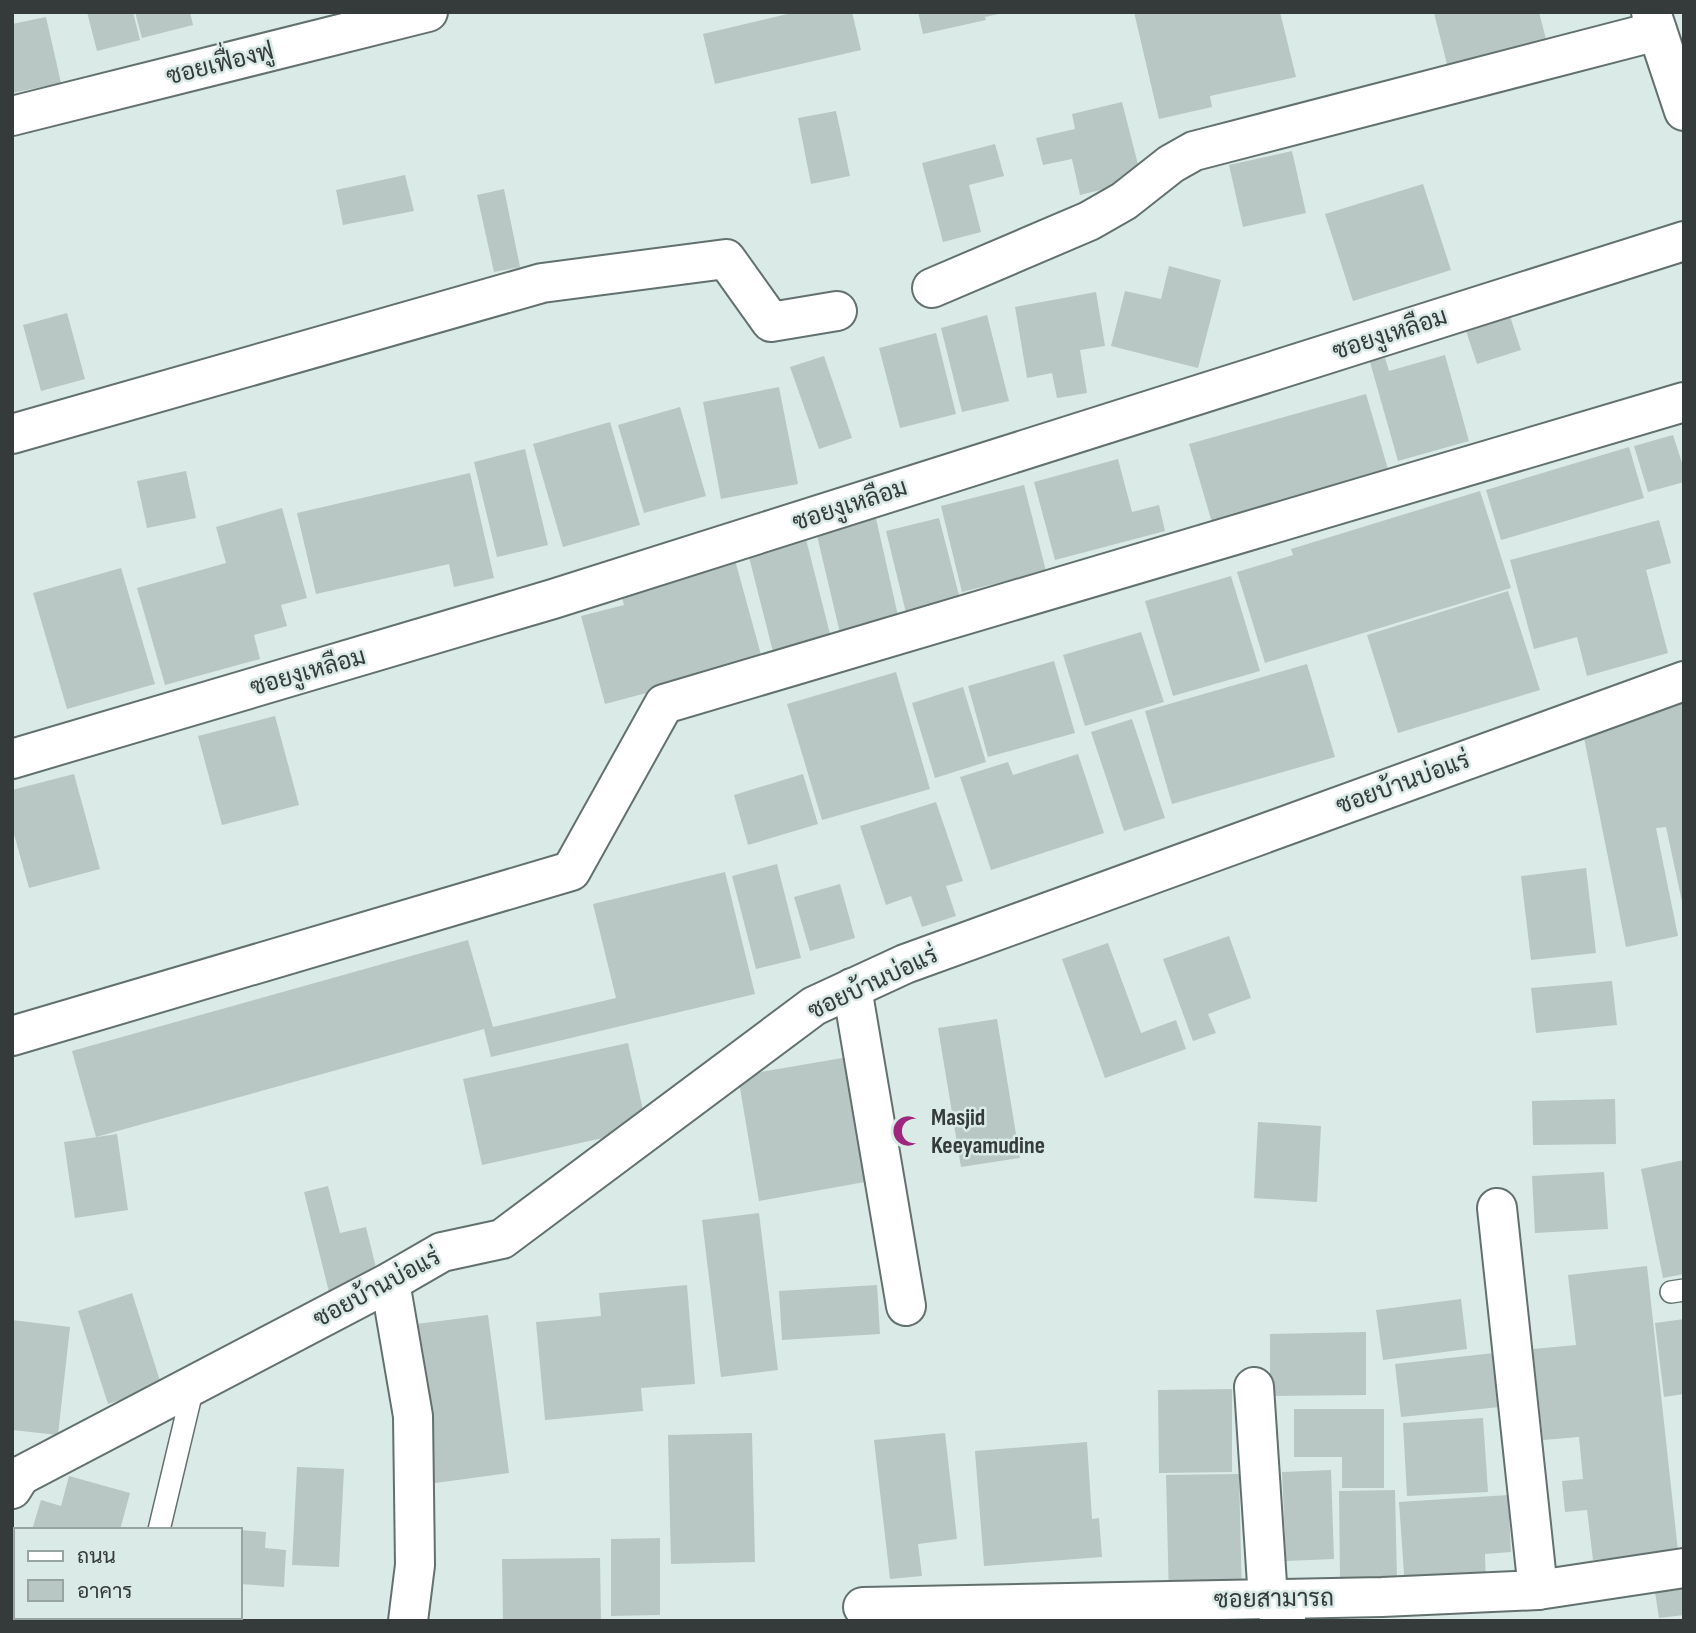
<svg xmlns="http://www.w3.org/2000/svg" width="1696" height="1633" viewBox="0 0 1696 1633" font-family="'Sofia Sans Condensed',Sarabun,sans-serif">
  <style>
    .building { fill: #b8c7c4 }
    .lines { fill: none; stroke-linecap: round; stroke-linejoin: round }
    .service-casing { stroke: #63716e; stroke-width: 24 }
    .minor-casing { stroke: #63716e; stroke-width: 42 }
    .tertiary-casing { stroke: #63716e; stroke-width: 42 }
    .secondary-casing { stroke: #63716e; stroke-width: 42 }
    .service { stroke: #fff; stroke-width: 21 }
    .minor { stroke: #fff; stroke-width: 38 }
    .tertiary { stroke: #fff; stroke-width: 38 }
    .secondary { stroke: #fff; stroke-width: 38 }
    .labels { text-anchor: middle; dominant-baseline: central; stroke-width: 5; stroke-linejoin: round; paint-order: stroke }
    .street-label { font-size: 24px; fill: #353b3a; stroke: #daeae7 }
    .poi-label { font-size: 24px; font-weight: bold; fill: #353b3a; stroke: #daeae7; text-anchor: start }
  </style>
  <rect width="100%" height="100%" fill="#daeae7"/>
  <g class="building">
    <path d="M87 12H133L140 40 97 51Z"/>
    <path d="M135 12H190L193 25 142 38Z"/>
    <path d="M796 12H852L861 50 715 84 703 34Z"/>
    <path d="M918 12H1003V13L985 17 986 20 923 34Z"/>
    <path d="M1134 12H1280L1296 77 1210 96 1212 107 1159 119Z"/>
    <path d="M1437 12H1539L1548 47 1449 72 1434 13Z"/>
    <path d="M46 17 61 83 12 93V24Z"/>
    <path d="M1122 102 1142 180 1080 195 1072 159 1043 165 1036 138 1075 129 1072 114Z"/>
    <path d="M836 111 850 176 811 184 798 118Z"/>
    <path d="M995 144 1004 176 969 185 981 232 943 242 922 163Z"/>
    <path d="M1292 151 1306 213 1243 227 1229 165Z"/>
    <path d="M405 175 414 211 343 225 336 190Z"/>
    <path d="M1423 184 1451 270 1353 301 1325 214Z"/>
    <path d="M504 189 520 267 494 272 477 195Z"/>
    <path d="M1169 266 1221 280 1198 368 1111 346 1125 291 1161 299Z"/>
    <path d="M1096 292 1105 346 1080 350 1087 393 1057 398 1052 373 1027 378 1015 307Z"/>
    <path d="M1508 310 1521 350 1477 364 1464 325Z"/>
    <path d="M67 313 85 379 41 391 23 325Z"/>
    <path d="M987 315 1009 401 962 412 941 328Z"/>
    <path d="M936 333 956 414 900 428 879 348Z"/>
    <path d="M1445 355 1469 441 1398 461 1370 362 1385 358 1389 371Z"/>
    <path d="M824 356 852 438 819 449 790 367Z"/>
    <path d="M779 387 798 484 721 499 703 402Z"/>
    <path d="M1366 394 1390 476 1213 526 1189 444Z"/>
    <path d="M680 407 706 496 644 513 618 425Z"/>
    <path d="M610 422 640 525 563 547 533 444Z"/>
    <path d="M1673 435 1684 469V482L1648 492 1634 446Z"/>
    <path d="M1629 447 1644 498 1501 540 1486 490Z"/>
    <path d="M525 449 548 545 497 557 474 462Z"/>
    <path d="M1118 459 1132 512 1159 505 1165 531 1055 560 1034 482Z"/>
    <path d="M186 471 196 518 147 528 137 481Z"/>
    <path d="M470 473 494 578 454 587 449 564 316 594 297 513Z"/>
    <path d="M1024 485 1046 571 962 592 941 506Z"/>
    <path d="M1480 491 1511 588 1265 663 1237 572 1293 555 1291 549Z"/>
    <path d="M282 508 307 598 281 605 287 626 254 635 260 659 165 685 137 588 226 563 216 527Z"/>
    <path d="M875 514 899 620 840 633 815 527Z"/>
    <path d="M939 518 961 603 907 617 886 531Z"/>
    <path d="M1659 520 1671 563 1646 570 1668 653 1587 676 1577 637 1534 649 1510 560Z"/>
    <path d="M806 539 832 642 774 656 748 553Z"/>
    <path d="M735 560 763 662 605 704 581 616 624 605 620 590Z"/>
    <path d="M121 568 155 684 67 709 33 593Z"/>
    <path d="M1231 576 1260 671 1173 696 1145 601Z"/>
    <path d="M1508 591 1540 690 1398 733 1367 635Z"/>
    <path d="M1141 632 1164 702 1085 726 1063 655Z"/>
    <path d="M1054 661 1075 733 988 757 968 686Z"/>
    <path d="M1307 664 1335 757 1172 804 1145 711Z"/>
    <path d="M896 672 930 789 822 820 787 704Z"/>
    <path d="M963 687 986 762 935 778 912 703Z"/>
    <path d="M1684 703V911L1666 827 1656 828 1678 936 1626 947 1581 723Z"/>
    <path d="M275 716 299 805 222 825 198 736Z"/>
    <path d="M1132 719 1165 818 1124 831 1091 732Z"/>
    <path d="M1078 754 1104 833 991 870 960 777 1008 762 1013 775Z"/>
    <path d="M74 774 100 869 29 888 12 827V790Z"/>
    <path d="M803 774 818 824 748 845 734 795Z"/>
    <path d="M936 802 963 881 946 886 956 916 922 927 911 896 886 905 860 826Z"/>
    <path d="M777 864 801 958 756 969 732 876Z"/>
    <path d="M1586 868 1596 953 1531 960 1521 876Z"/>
    <path d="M725 872 755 994 491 1057 484 1029 96 1137 72 1051 468 940 493 1027 616 998 593 904Z"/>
    <path d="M840 884 855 938 810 951 794 897Z"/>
    <path d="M1229 936 1251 998 1208 1014 1216 1033 1193 1041 1163 959Z"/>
    <path d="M1108 943 1141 1033 1176 1020 1186 1049 1105 1078 1062 959Z"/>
    <path d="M1612 981 1617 1025 1536 1033 1531 988Z"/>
    <path d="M997 1019 1020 1158 961 1167 938 1028Z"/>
    <path d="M628 1043 647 1128 482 1165 463 1079Z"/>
    <path d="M854 1056 876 1180 759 1201 738 1076Z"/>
    <path d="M1615 1099 1616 1144 1533 1145 1532 1101Z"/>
    <path d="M1258 1122 1321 1126 1317 1202 1254 1198Z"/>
    <path d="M117 1134 128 1210 75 1218 64 1142Z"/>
    <path d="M1684 1160V1274L1663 1278 1641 1169Z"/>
    <path d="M1604 1172 1608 1229 1535 1233 1532 1176Z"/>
    <path d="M328 1186 340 1233 366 1227 379 1280 329 1292 304 1192Z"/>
    <path d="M759 1213 778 1370 721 1377 702 1220Z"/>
    <path d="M1647 1266 1678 1551 1593 1560 1587 1510 1565 1512 1562 1481 1583 1479 1579 1437 1543 1440 1533 1349 1576 1345 1568 1275Z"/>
    <path d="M687 1285 695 1384 641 1388 643 1411 545 1420 536 1322 601 1316 599 1293Z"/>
    <path d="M877 1285 880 1334 782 1340 779 1291Z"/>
    <path d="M132 1293 162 1387 108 1404 78 1311Z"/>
    <path d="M1461 1299 1467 1349 1383 1360 1376 1310Z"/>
    <path d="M488 1315 509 1473 428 1484 408 1325Z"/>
    <path d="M1684 1319V1394L1664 1397 1655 1323Z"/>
    <path d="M12 1320 70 1327 58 1435 12 1430Z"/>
    <path d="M1366 1332V1395L1270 1396V1334Z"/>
    <path d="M1494 1353 1500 1407 1401 1417 1395 1364Z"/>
    <path d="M1232 1389V1472L1159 1473 1158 1390Z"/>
    <path d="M1294 1409H1384V1488H1342V1457H1294Z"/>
    <path d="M1483 1418 1488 1492 1407 1496 1403 1423Z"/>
    <path d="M752 1433 755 1562 671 1564 668 1435Z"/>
    <path d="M945 1433 957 1539 918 1544 922 1576 890 1579 874 1440Z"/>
    <path d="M1087 1442 1092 1519 1099 1518 1102 1557 984 1566 975 1451Z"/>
    <path d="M297 1467 344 1469 339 1567 292 1565Z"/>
    <path d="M1331 1470 1334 1559 1286 1561 1282 1472Z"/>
    <path d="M1239 1474 1242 1597 1169 1599 1166 1475Z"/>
    <path d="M69 1476 130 1493 120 1530H32L41 1500 61 1506Z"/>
    <path d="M1395 1490 1397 1580H1340L1339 1491Z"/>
    <path d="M1508 1495 1511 1552 1485 1554 1486 1583 1405 1588 1399 1502Z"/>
    <path d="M240 1530 266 1532 265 1548 286 1550 284 1587 240 1584Z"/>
    <path d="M660 1538V1615L611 1616V1539Z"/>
    <path d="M600 1558 601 1621H503L502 1559Z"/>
    <path d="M1684 1588V1615L1659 1618 1655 1592Z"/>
    <path d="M15 1593 16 1617H96L95 1621H12V1602Z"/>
  </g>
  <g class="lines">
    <defs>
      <g id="service">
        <path d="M1671 1292 1684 1290"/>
        <path d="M159 1530 194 1383"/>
        <path d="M138 1621V1617"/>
      </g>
      <g id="minor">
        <path d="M12 116 428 12"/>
        <path d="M932 288 1089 221 1124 201 1171 164 1194 151 1657 31"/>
        <path d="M12 434 542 283 726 259 771 322 837 311"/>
        <path d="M12 759 553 599 1684 241"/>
        <path d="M852 988 906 1306"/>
        <path d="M12 1036 571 871 664 704 1684 402"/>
        <path d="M1497 1208 1538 1590"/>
        <path d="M390 1282 413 1416 415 1565 408 1621"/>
        <path d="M1254 1387 1268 1599 1286 1619"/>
        <path d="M20 1476 390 1282 442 1252 502 1239 814 1006 905 964 1684 681"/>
        <path d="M863 1607 1382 1597 1538 1590 1684 1568"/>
      </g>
      <path id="tertiary" d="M12 1489 20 1476"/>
      <path id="secondary" d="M1651 12 1684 111"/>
    </defs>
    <use href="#service" class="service-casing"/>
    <use href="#minor" class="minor-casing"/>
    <use href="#tertiary" class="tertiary-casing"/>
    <use href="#secondary" class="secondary-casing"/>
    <use href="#service" class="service"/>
    <use href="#minor" class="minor"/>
    <use href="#tertiary" class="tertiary"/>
    <use href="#secondary" class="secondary"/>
  </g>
  <defs>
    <symbol id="mosque-bare" viewBox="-9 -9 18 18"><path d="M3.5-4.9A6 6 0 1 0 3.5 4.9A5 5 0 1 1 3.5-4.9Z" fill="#9f267d" stroke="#daeae7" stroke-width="2.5" paint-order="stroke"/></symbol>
  </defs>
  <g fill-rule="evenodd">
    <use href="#mosque-bare" x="886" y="1109" width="44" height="44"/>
  </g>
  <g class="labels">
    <g class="street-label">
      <text transform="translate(220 64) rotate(-14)">ซอยเฟื่องฟู</text>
      <text transform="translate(1390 334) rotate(-18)">ซอยงูเหลือม</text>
      <text transform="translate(850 505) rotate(-18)">ซอยงูเหลือม</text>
      <text transform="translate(308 672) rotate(-16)">ซอยงูเหลือม</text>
      <text transform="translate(1403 783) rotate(-20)">ซอยบ้านบ่อแร่</text>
      <text transform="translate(873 983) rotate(-25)">ซอยบ้านบ่อแร่</text>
      <text transform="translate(377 1288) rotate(-28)">ซอยบ้านบ่อแร่</text>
      <text transform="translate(1274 1599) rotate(-1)">ซอยสามารถ</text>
    </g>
    <g class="poi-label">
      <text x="931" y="1117">Masjid<tspan x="931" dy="28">Keeyamudine</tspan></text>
    </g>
  </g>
  <rect width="1696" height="1633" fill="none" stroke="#353b3a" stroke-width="28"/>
  <rect x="14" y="1528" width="228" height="91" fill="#daeae7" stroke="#98a4a2" stroke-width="2"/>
  <rect x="28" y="1551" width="35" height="10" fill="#ffffff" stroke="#98a4a2" stroke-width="2"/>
  <text x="77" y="1563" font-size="21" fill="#353b3a">ถนน</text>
  <rect x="28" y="1580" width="35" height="21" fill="#b8c7c4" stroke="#98a4a2" stroke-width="2"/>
  <text x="77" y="1598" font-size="21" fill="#353b3a">อาคาร</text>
</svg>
